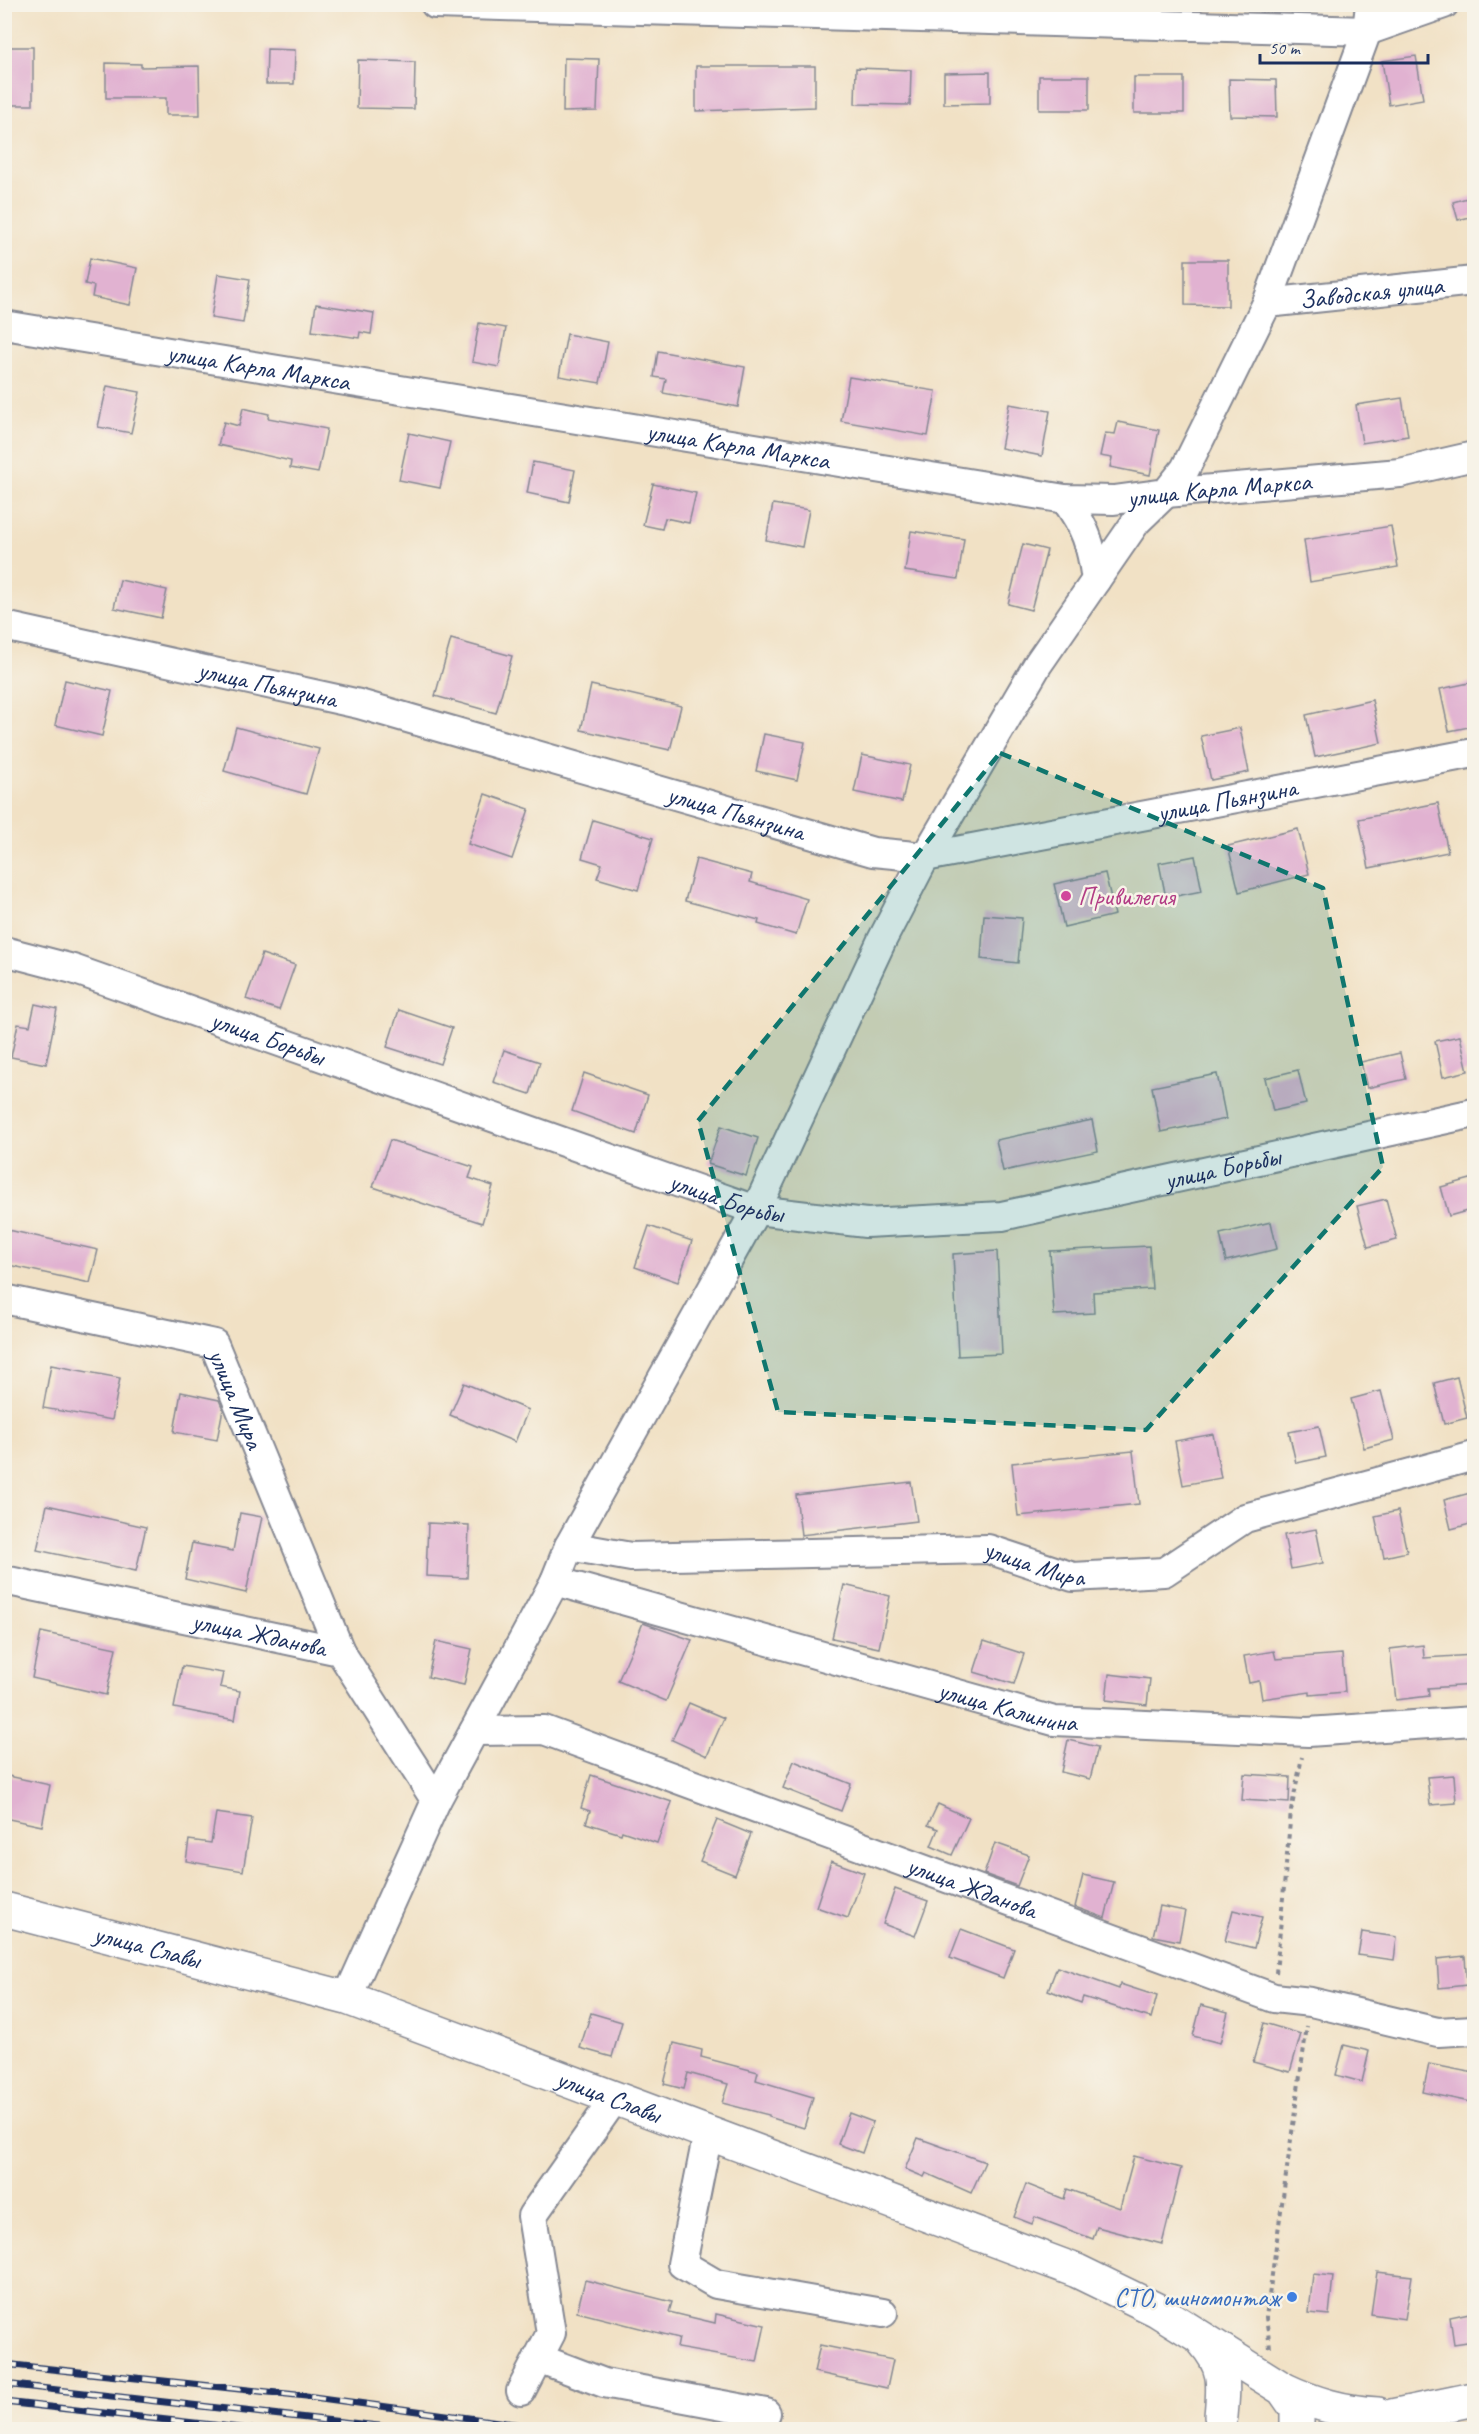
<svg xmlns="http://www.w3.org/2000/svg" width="1479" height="2434" viewBox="0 0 1479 2434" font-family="Caveat,sans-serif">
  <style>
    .building { fill: #e1b2d1 }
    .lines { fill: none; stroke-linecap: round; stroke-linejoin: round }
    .minor-casing { stroke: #868892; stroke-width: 32 }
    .major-casing { stroke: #868892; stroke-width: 36 }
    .path { stroke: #868892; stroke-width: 4; stroke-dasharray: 4.5 4.5; stroke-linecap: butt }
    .minor { stroke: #fff; stroke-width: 28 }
    .major { stroke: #fff; stroke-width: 33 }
    .rail-casing { stroke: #1b2f5e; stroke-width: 7 }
    .rail { stroke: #f7f3e8; stroke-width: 4.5; stroke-dasharray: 14; stroke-linecap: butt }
    .marked { fill: #0f766e; fill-opacity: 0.2; stroke: #0f766e; stroke-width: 4.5; stroke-dasharray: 12 8; stroke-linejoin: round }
    .hotel-dot { fill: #d1479c; stroke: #f7f3e8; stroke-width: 2 }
    .shop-dot { fill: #3f7fe0; stroke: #f7f3e8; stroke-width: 2 }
    .labels { text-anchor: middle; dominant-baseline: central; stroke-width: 5; stroke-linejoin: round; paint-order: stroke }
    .street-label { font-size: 26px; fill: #1b2f5e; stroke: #f7f3e8 }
    .hotel-label { font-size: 26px; fill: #b23c85; stroke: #f7f3e8; text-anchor: start }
    .shop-label { font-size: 26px; fill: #366cbe; stroke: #f7f3e8; text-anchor: end }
  </style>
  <rect width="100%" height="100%" fill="#f7f3e8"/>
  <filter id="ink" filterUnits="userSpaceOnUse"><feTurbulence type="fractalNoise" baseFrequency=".0167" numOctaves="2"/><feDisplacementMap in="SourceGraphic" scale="12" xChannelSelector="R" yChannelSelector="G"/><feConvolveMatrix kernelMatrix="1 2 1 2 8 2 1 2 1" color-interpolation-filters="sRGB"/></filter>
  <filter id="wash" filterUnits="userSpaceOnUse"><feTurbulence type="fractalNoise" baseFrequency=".008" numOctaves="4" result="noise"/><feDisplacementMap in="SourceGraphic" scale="24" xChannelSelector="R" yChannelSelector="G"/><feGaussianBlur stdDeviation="1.35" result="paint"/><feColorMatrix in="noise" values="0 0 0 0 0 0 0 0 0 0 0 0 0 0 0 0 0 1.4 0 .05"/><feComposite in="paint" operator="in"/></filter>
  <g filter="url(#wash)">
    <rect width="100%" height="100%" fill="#f1e1c5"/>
    <g id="blocks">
      <g class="building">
        <rect x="4" y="47" width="29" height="58"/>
        <path d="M267 49 295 50 294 84H266Z"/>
        <path d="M1416 56 1423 99 1389 105 1382 61Z"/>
        <path d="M564 58 599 59 597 111 563 112Z"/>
        <path d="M358 60 415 62 414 109 357 108Z"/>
        <path d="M106 63 141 64V67L199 66 200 115H166V98H106Z"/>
        <path d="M696 66H815V107L696 111Z"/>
        <path d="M856 68 911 70 910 105 855 104Z"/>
        <path d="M990 72V103L944 104V73Z"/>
        <rect x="1039" y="76" width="50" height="34"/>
        <rect x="1134" y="77" width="50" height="36"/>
        <path d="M1229 79 1276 80 1277 117 1230 116Z"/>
        <path d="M1474 196V216L1458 220 1453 202Z"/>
        <path d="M90 258 137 268 130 305 92 297 94 286 85 284Z"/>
        <path d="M1185 260H1228V306L1185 305Z"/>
        <path d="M218 274 250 279 243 323 211 318Z"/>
        <path d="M316 304 374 313 371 334 360 332 359 338 312 331Z"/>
        <path d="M479 323 506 328 499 367 472 362Z"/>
        <path d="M567 334 608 342 600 383 559 376Z"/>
        <path d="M658 351 745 367 738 407 663 393 666 379 654 377Z"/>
        <path d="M849 377 936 391 928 436 841 421Z"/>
        <path d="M107 386 140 392 131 433 98 427Z"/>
        <path d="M1402 398 1408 436 1362 443 1356 405Z"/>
        <path d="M1009 404 1050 411 1042 456 1001 448Z"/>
        <path d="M243 408 269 414 268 418 327 429 318 473 290 468 291 461 218 445 224 422 239 426Z"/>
        <path d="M1118 422 1159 430 1150 475 1110 467 1112 458 1100 456 1105 433 1115 434Z"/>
        <path d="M409 433 450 442 440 488 399 480Z"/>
        <path d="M533 462 575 470 569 502 527 493Z"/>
        <path d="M653 484 696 493 689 523 665 518 662 529 643 525Z"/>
        <path d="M773 504 809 510 802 547 766 540Z"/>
        <path d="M1391 526 1398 567 1310 582 1304 540Z"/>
        <path d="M911 531 964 539 958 579 905 571Z"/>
        <path d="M1023 544 1047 550 1031 610 1008 604Z"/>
        <path d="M120 580 167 590 161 618 114 608Z"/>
        <path d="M451 639 512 656 496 713 435 696Z"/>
        <path d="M65 680 112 691 102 736 55 725Z"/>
        <path d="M1474 682V726L1449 731 1440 689Z"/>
        <path d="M591 685 681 706 670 750 581 730Z"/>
        <path d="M1372 700 1381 743 1315 757 1306 715Z"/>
        <path d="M236 727 319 749 306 794 224 771Z"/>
        <path d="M1240 728 1249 772 1211 780 1201 736Z"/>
        <path d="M764 734 805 742 797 780 756 771Z"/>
        <path d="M862 755 910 765 902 802 854 792Z"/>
        <path d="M485 794 529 809 512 859 468 844Z"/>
        <path d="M1438 803 1448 852 1369 868 1359 819Z"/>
        <path d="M593 820 653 838 638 890 597 878 602 864 582 858Z"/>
        <path d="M1298 829 1309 874 1239 892 1228 846Z"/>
        <path d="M1195 856 1202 891 1166 898 1159 863Z"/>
        <path d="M696 859 752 874 750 882 807 899 796 935 758 924 759 920 685 901Z"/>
        <path d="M1105 873 1115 915 1064 927 1054 884Z"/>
        <path d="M984 915 1022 918 1018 963 981 959Z"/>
        <path d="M262 954 295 965 279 1010 246 999Z"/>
        <path d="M35 1004 57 1009 46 1064 11 1057 18 1024 30 1026Z"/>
        <path d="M399 1010 452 1028 440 1064 387 1047Z"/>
        <path d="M1460 1036 1468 1071 1443 1077 1435 1041Z"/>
        <path d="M504 1050 540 1062 530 1094 493 1082Z"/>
        <path d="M1400 1053 1406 1079 1367 1088 1361 1062Z"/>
        <path d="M1298 1070 1306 1104 1273 1111 1265 1078Z"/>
        <path d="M584 1073 648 1095 636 1134 572 1111Z"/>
        <path d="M1217 1074 1226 1119 1161 1132 1152 1087Z"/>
        <path d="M1092 1120 1098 1151 1003 1171 996 1140Z"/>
        <path d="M721 1126 758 1138 746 1176 708 1164Z"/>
        <path d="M390 1140 473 1167 469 1178 493 1186 482 1223 373 1187Z"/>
        <path d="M1474 1178V1209L1449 1216 1441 1187Z"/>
        <path d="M1386 1199 1397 1240 1368 1247 1357 1206Z"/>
        <path d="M1271 1222 1277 1249 1226 1261 1220 1234Z"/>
        <path d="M649 1226 692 1241 678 1282 635 1267Z"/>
        <path d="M4 1229 98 1250 90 1283 4 1264Z"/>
        <path d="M1149 1246 1152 1289 1093 1292 1094 1313 1054 1315 1050 1251Z"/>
        <path d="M997 1251 1002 1354 958 1356 953 1254Z"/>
        <path d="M51 1365 120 1378 112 1420 43 1408Z"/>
        <path d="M1457 1377 1467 1418 1444 1424 1434 1383Z"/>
        <path d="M464 1383 528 1410 515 1442 450 1415Z"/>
        <path d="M1381 1391 1394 1440 1364 1448 1351 1399Z"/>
        <path d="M181 1392 219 1400 223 1409 217 1440 174 1432Z"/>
        <path d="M1319 1426 1326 1457 1296 1463 1289 1432Z"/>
        <path d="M1213 1434 1221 1478 1183 1485 1175 1441Z"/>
        <path d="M1133 1451 1139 1504 1018 1516 1012 1463Z"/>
        <path d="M911 1482 917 1521 801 1535 796 1495Z"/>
        <path d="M1474 1492V1523L1451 1529 1444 1500Z"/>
        <path d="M47 1505 146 1527 136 1571 37 1550Z"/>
        <path d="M1398 1511 1407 1552 1384 1557 1375 1516Z"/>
        <path d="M240 1513 262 1517 246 1593 185 1579 192 1543 233 1551Z"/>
        <path d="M428 1523 469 1525 467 1578 426 1576Z"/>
        <path d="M1316 1529 1323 1563 1291 1569 1284 1535Z"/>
        <path d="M844 1585 890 1596 879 1648 832 1638Z"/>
        <path d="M643 1623 692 1640 666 1701 618 1681Z"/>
        <path d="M41 1632 116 1648 106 1695 32 1678Z"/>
        <path d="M436 1641 472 1649 464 1685 428 1677Z"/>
        <path d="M984 1641 1024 1654 1014 1684 974 1672Z"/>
        <path d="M1423 1645 1424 1658 1474 1655V1685L1428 1688 1429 1696 1396 1700 1390 1649Z"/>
        <path d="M1274 1651 1276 1659 1342 1654 1345 1692 1310 1695V1692L1262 1699 1259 1681 1249 1683 1244 1656Z"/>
        <path d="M182 1666 223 1673 220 1687 240 1691 235 1720 174 1708Z"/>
        <path d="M1109 1674 1150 1679 1147 1705 1106 1700Z"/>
        <path d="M689 1703 724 1718 707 1756 672 1740Z"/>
        <path d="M1068 1740 1098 1747 1090 1779 1061 1772Z"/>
        <path d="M794 1761 851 1784 841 1811 783 1788Z"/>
        <path d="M1244 1774 1290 1777 1289 1803 1242 1800Z"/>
        <path d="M4 1775 50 1785 42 1826 4 1818Z"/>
        <path d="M591 1775 672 1802 657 1843 622 1831 621 1834 586 1823 590 1811 581 1808Z"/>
        <path d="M1454 1775 1456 1803 1430 1805 1427 1777Z"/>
        <path d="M938 1804 969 1818 952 1855 931 1846 938 1829 928 1825Z"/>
        <path d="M216 1813 252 1818 243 1871 186 1861 189 1840 211 1843Z"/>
        <path d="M717 1820 751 1834 735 1875 700 1861Z"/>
        <path d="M995 1843 1029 1855 1017 1886 984 1874Z"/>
        <path d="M831 1861 864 1873 848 1918 816 1907Z"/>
        <path d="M1083 1875 1114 1882 1105 1918 1075 1907Z"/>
        <path d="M895 1889 928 1901 915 1936 883 1924Z"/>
        <path d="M1160 1906 1185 1911 1179 1941 1153 1936Z"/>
        <path d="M1233 1910 1262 1917 1254 1948 1225 1941Z"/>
        <path d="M961 1929 1014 1949 1003 1978 950 1958Z"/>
        <path d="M1362 1932 1397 1937 1394 1960 1358 1955Z"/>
        <path d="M1465 1956 1467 1985 1439 1988 1437 1959Z"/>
        <path d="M1057 1967 1119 1989 1120 1984 1157 1996 1151 2018 1083 1997 1081 2003 1048 1990Z"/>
        <path d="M1201 2005 1228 2012 1220 2043 1193 2036Z"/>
        <path d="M591 2013 622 2022 612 2057 580 2048Z"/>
        <path d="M1264 2023 1301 2034 1290 2072 1253 2062Z"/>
        <path d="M674 2043 702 2050 701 2057 758 2072 756 2080 813 2097 804 2128 769 2117V2115L722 2103 728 2084 688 2073 684 2089 664 2084Z"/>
        <path d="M1344 2045 1369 2051 1362 2082 1336 2075Z"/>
        <path d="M1429 2064 1474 2073 1470 2102 1423 2092Z"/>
        <path d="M849 2113 873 2122 862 2153 838 2144Z"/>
        <path d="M918 2138 985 2162 971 2193 926 2173 924 2177 905 2169Z"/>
        <path d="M1134 2156 1181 2168 1162 2244 1097 2227 1093 2239 1035 2217 1032 2224 1014 2217 1026 2184 1064 2199 1067 2189 1120 2208Z"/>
        <path d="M1377 2272 1412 2276 1405 2319 1371 2314Z"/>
        <path d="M1313 2274 1333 2276 1329 2315 1309 2313Z"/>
        <path d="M585 2280 672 2302 669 2312 715 2323 716 2314 765 2325 757 2362 677 2348 679 2338 577 2312Z"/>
        <path d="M1474 2312V2341L1454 2344 1450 2317Z"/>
        <path d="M820 2345 893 2360 887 2388 814 2372Z"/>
      </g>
    </g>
  </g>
  <g filter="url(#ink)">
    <use href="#blocks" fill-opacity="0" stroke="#868892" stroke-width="1.5"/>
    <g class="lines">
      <defs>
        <g id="minor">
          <path d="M435 4 1367 31 1444 4"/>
          <path id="s1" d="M1267 303 1474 281"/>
          <path id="s2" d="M4 325 1065 499 1114 500 1166 493 1400 473 1474 456"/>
          <path d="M1065 499C1086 528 1091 544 1096 580"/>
          <path id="s3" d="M4 626 359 704 873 852 925 857 1474 753"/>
          <path id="s4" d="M4 951 73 969 756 1210 866 1223 1002 1216 1474 1113"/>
          <path id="s5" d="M4 1299 214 1344 340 1651"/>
          <path id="s6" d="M569 1546 631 1557 988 1549 1073 1577 1164 1572 1245 1518 1474 1456"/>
          <path id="s7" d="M4 1580 340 1651 436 1801"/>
          <path id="s8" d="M555 1581 1054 1721 1308 1732 1474 1721"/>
          <path id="s9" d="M474 1731 544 1730 1274 1998 1311 2002 1438 2032 1474 2030"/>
          <path d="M347 1998 436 1801 555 1581 569 1546 756 1210 882 940 925 857 1038 664 1136 522 1166 493 1185 469 1267 303 1367 31 1370 4"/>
          <path d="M708 2133 682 2264 716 2284 883 2313"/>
          <path d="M538 2358 604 2383 766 2413"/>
          <path d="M521 2391 551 2333 532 2216 615 2098"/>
        </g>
        <g id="major">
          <path id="s10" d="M4 1909 347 1998 1077 2271 1157 2310 1283 2389 1297 2409V2430"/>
          <path d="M1203 2341C1226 2367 1224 2383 1221 2416"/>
          <path d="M1283 2389C1315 2404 1343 2412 1378 2414"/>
          <path d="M1343 2430 1392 2416 1474 2399"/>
        </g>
      </defs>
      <use href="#minor" class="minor-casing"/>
      <use href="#major" class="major-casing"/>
      <g class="path">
        <path d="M1276 1973 1291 1811 1302 1757"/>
        <path d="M1270 2348 1266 2317 1307 2026"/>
      </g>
      <use href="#minor" class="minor"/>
      <use href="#major" class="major"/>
      <defs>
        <g id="rail">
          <path d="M4 2364 306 2396 558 2430"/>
          <path d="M4 2384 414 2430"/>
          <path d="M4 2402 258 2430"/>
        </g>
      </defs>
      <use href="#rail" class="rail-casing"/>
      <use href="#rail" class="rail"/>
    </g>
  </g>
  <path class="marked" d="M1000 753 1323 888 1383 1167 1146 1430 778 1412 698 1121Z"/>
  <circle class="hotel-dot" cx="1066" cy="896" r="6"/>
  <circle class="shop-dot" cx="1292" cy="2297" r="6"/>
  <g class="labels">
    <g class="street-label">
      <text stroke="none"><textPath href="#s1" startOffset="105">Заводская улица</textPath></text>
      <text stroke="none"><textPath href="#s2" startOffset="258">улица Карла Маркса</textPath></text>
      <text stroke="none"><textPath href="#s2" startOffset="744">улица Карла Маркса</textPath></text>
      <text stroke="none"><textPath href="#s2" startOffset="1230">улица Карла Маркса</textPath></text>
      <text stroke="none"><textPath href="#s3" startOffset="270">улица Пьянзина</textPath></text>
      <text stroke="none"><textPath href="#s3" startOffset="1258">улица Пьянзина</textPath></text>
      <text stroke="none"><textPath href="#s3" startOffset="756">улица Пьянзина</textPath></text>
      <text stroke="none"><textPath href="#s4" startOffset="278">улица Борьбы</textPath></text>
      <text stroke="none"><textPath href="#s4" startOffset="1268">улица Борьбы</textPath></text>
      <text stroke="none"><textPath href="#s4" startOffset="764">улица Борьбы</textPath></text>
      <text stroke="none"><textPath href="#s5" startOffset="274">улица Мира</textPath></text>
      <text stroke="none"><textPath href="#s6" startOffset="468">улица Мира</textPath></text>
      <text stroke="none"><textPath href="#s7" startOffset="261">улица Жданова</textPath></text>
      <text stroke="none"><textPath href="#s8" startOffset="470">улица Калинина</textPath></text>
      <text stroke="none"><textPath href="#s9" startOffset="526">улица Жданова</textPath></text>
      <text stroke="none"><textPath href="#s10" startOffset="148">улица Славы</textPath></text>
      <text stroke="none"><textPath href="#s10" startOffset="634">улица Славы</textPath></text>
    </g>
    <g class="hotel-label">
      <text x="1078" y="896">Привилегия</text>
    </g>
    <g class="shop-label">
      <text x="1280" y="2297">СТО, шиномонтаж</text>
    </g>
  </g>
  <rect width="1479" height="2434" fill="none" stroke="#f7f3e8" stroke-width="24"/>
  <path d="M1260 54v9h168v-9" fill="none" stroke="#1b2f5e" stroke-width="3"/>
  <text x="1269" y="54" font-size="18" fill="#1b2f5e" stroke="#f7f3e8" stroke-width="4.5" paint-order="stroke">50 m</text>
</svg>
